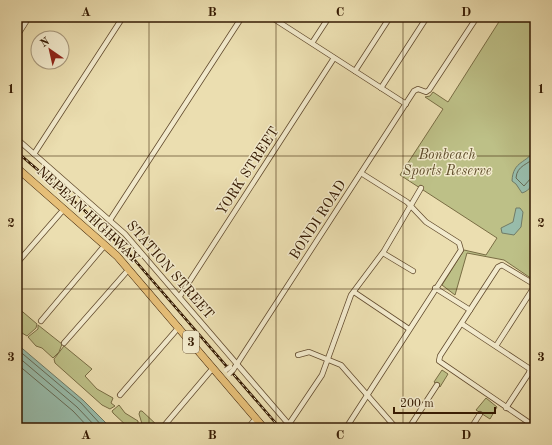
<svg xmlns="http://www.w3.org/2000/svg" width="552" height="445" viewBox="0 0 552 445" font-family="'Old Standard TT',serif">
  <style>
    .green { fill: #bdc087; stroke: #796d44 }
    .water { fill: #98bcab; stroke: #707b67 }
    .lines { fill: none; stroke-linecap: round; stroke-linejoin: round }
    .shore { stroke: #666b56; stroke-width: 1 }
    .minor-casing { stroke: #624b2e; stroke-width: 6 }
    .highway-casing { stroke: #351a02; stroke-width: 8 }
    .minor { stroke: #f2eacc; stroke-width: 4.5 }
    .highway { stroke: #e6bf78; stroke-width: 7 }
    .rail-casing { stroke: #351a02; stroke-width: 2.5 }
    .rail { stroke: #f2eacc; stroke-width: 1; stroke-dasharray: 3; stroke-linecap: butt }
    .minor-bridge-casing { stroke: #624b2e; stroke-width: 6; stroke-linecap: butt }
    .minor-bridge { stroke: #f2eacc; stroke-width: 4.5 }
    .grid { fill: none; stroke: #351a02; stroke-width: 1; stroke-opacity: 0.55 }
    .labels { text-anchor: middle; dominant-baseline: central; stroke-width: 3; stroke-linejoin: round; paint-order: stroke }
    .shield { fill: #f2eacc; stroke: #6e583f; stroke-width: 1 }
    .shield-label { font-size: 13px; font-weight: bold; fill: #351a02 }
    .park-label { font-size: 14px; font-style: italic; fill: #5e4c2a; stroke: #f2eacc }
    .street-label { font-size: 14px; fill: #351a02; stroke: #f2eacc }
    .neatline { fill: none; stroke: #351a02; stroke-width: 1.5 }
    .grid-label { font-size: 13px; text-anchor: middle; font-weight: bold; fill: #351a02 }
  </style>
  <rect width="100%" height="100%" fill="#ebdeb0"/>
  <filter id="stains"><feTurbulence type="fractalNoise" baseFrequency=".005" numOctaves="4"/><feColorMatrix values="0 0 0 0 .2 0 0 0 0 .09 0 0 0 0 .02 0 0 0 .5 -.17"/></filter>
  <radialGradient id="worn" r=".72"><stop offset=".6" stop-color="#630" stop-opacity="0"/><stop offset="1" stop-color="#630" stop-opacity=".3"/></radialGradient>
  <g class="green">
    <path d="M502 17H535V281L504 260 467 253 455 295 442 285 464 250 486 255 497 238 400 175 443 109 425 97 430 96 433 92 448 102Z"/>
    <path d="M17 307 37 324 36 328 27 336 17 330Z"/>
    <path d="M38 325 62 344 59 352 53 358 42 348 36 346 28 337 38 329Z"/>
    <path d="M64 346 92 369 85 376 97 389 113 398 111 403 115 406 110 409 102 405 55 363 54 359Z"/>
    <path d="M442 370 448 374 440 387 434 382Z"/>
    <path d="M486 398 497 407 490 419 476 410Z"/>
    <path d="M119 405 125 413 138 421V428H129L113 413 112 411Z"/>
    <path d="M140 411H142L158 426V428L143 427 139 414Z"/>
  </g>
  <g class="water">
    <path d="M535 149C535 163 539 188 522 193L516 184 512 181C513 160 527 164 535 149Z"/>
    <path d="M516 208H520L523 212 521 227 514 235 502 233 501 228 513 222Z"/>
    <path d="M17 344 83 400 111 428H17Z"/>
  </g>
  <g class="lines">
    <g class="shore">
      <path d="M535 157C528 165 517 165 516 178L524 186 531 178 535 177"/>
      <path d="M17 349 81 403 104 428"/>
      <path d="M17 356 77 407 97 428"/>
      <path d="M17 364 73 411 89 428"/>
    </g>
    <defs>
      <g id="minor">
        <path d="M271 17 406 104"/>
        <path d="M17 36 29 17"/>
        <path d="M312 43 329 17"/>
        <path d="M355 71 390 17"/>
        <path d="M381 88 427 17"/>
        <path d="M17 139 125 234 292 428"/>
        <path d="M34 154 123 17"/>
        <path d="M17 180 23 173"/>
        <path d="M110 220 242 17"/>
        <path d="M383 253 413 271"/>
        <path d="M17 263 64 209"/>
        <path d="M435 288 470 310"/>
        <path d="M354 292 409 329"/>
        <path d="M180 296 334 58"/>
        <path d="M41 321 105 245"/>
        <path d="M462 324 530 369 529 373 506 408"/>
        <path d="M64 343 129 269"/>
        <path d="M496 346 534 287 532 283 502 265 498 267 440 356 439 361 534 426"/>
        <path d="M298 355 309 352 341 365 396 428"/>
        <path d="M233 370 414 91 418 89 426 92 429 90 477 17"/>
        <path d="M120 395 179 327"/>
        <path d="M289 424 322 375 351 295 384 251 421 188"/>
        <path d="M163 427 213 368"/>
        <path d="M248 428 256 418"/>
        <path d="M346 428 461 250 459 243 426 222 407 202 361 173"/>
        <path d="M409 428 437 385"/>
        <path d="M471 428 480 414"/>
      </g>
      <path id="highway" d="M17 168 117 256 264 428"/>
    </defs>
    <use href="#minor" class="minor-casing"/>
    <use href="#highway" class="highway-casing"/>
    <use href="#minor" class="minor"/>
    <use href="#highway" class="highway"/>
    <defs>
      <path id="rail" d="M17 152 82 208 132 257 280 428"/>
    </defs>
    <use href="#rail" class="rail-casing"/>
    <use href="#rail" class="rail"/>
    <defs>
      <g id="minor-bridge">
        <path d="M226 370 230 367"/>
        <path d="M229 374 233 370"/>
      </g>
    </defs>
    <use href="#minor-bridge" class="minor-bridge-casing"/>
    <use href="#minor-bridge" class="minor-bridge"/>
  </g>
  <path class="grid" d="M149 17V428M276 17V428M403 17V428M17 156H535M17 289H535"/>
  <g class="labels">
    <rect class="shield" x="183" y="331" width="16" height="22" rx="3"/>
    <g class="shield-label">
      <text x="191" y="342">3</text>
    </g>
    <g class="park-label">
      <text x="447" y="155">Bonbeach<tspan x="447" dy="16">Sports Reserve</tspan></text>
    </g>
    <g class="street-label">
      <text transform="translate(248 171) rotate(-57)">YORK STREET</text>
      <text transform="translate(88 215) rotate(43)">NEPEAN HIGHWAY</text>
      <text transform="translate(318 220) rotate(-57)">BONDI ROAD</text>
      <text transform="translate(170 270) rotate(49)">STATION STREET</text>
    </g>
  </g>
  <rect width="552" height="445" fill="none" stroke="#ebdeb0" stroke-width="44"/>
  <g transform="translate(50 50) rotate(326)"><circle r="19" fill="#f2eacc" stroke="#a6977b"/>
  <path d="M0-3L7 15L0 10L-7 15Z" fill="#8f2418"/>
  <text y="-6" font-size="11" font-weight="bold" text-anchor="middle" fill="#351a02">N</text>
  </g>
  <path d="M394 407v6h101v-6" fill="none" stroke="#351a02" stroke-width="2"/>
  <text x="400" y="407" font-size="12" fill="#351a02" stroke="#f2eacc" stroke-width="3" paint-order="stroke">200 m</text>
  <rect x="22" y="22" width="508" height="401" class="neatline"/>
  <g class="grid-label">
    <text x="86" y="16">A</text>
    <text x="212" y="16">B</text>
    <text x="340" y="16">C</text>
    <text x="466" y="16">D</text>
    <text x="11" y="93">1</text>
    <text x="541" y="93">1</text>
    <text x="11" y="227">2</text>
    <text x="541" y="227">2</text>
    <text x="11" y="361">3</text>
    <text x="541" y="361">3</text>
    <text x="86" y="439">A</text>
    <text x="212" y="439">B</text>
    <text x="340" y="439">C</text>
    <text x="466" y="439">D</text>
  </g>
  <rect width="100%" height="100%" filter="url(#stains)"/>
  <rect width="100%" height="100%" fill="url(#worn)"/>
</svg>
